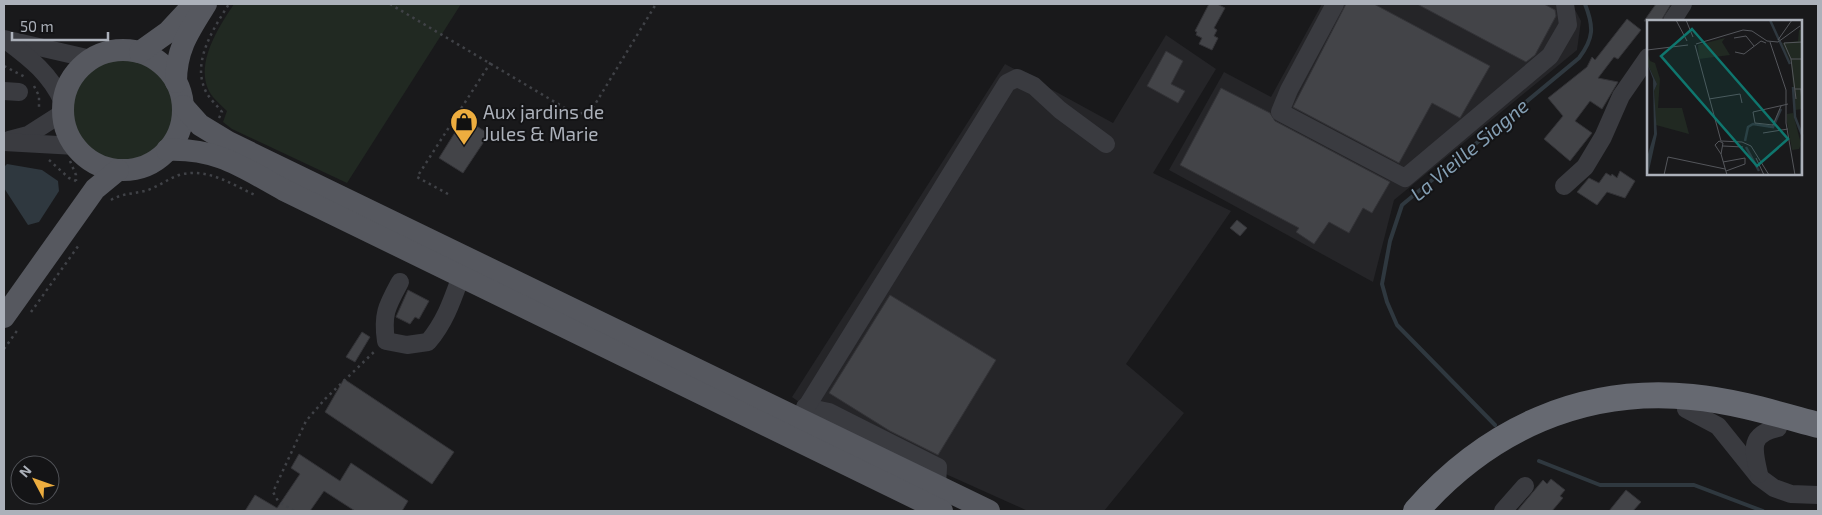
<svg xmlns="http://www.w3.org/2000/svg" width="1822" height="515" viewBox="0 0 1822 515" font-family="'Exo 2',sans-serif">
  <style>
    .built { fill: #252528 }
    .green { fill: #212922 }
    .water { fill: #2f383f }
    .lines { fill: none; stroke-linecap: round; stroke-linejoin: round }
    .stream { stroke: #2f383f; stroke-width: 4 }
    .building { fill: #434448; stroke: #333337 }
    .path { stroke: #404247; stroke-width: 2.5; stroke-dasharray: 2.5 4; stroke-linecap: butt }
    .minor { stroke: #3a3b40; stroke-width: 18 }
    .major { stroke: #56585f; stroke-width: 22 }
    .highway { stroke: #666971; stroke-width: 26 }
    .labels { text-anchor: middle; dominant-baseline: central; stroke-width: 4; stroke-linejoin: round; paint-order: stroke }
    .poi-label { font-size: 19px; fill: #acb1ba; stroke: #141416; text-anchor: start }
    .water-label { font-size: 20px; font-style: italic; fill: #849fb4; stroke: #141416 }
    .inset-river { fill: none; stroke: #2f383f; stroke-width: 2.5 }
    .inset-road { fill: none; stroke: #54565b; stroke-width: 1 }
    .view { fill: #0f766e; fill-opacity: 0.15; stroke: #0f766e; stroke-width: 2.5 }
    .inset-edge { fill: none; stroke: #acb1ba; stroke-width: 2.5 }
  </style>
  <rect width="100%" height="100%" fill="#19191b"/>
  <g class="built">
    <path d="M1322 4H1572L1581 21 1577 50 1394 200 1373 282 1169 170 1224 72 1271 97Z"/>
    <path d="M1166 35 1216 69 1153 173 1231 211 1126 364 1184 413 1104 511H1028L821 418 792 397 1005 64 1113 123Z"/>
  </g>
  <g class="green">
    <path d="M234 4H461L347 183 232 129 223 122 227 111C222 106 217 102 213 97 191 69 218 28 234 4Z"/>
    <circle cx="123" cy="111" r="52"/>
  </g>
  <path class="water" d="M7 164 42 170 58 181 59 191 39 222 28 225 4 188V167Z"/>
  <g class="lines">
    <g class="stream">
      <path d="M1495 425 1397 325 1387 302 1382 284 1390 241 1402 205 1579 58C1594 38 1594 27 1585 4"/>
      <path d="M1539 461 1600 485H1694L1763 511"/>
    </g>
  </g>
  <g class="building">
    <path d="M1209 4H1217L1225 8 1214 28 1217 30 1214 36 1218 38 1212 50 1199 44 1202 38 1196 35 1197 32 1195 31Z"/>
    <path d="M1346 4H1374L1490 66 1460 118 1432 103 1399 163 1293 107Z"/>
    <path d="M1417 4H1544L1555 10 1556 16 1535 55 1526 62Z"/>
    <path d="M1656 4H1671L1661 21H1644Z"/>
    <path d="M1627 19 1641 30 1618 59 1614 57 1598 78 1618 82 1602 109 1590 101 1575 121 1592 133 1570 161 1544 139 1563 116 1548 98 1587 67 1592 57 1595 60Z"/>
    <path d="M1166 51 1183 61 1171 84 1185 91 1178 103 1147 86Z"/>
    <path d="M1221 88 1270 113 1275 121 1390 182 1372 213 1363 208 1349 233 1329 222 1314 244 1296 232 1299 228 1180 165Z"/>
    <path d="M464 118 489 134 463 173 439 158Z"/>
    <path d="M1620 171 1635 181 1625 198 1607 192 1597 205 1577 192 1589 178 1599 183 1606 173 1611 176 1612 174 1617 178Z"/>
    <path d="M1237 220 1247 228 1240 236 1230 228Z"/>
    <path d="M408 290 429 301 419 319 415 317 410 324 396 317Z"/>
    <path d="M890 295 996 360 938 455 890 431 829 393Z"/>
    <path d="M362 332 370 337 355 362 346 357Z"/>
    <path d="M344 379 454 452 432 484 325 412Z"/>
    <path d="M299 454 340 481 351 463 408 501 402 511H355L324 491 310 511H245L255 495 277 508 300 474 291 468Z"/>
    <path d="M1551 479 1565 490 1560 496 1563 498 1552 511H1517L1543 480 1547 484Z"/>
    <path d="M1626 490 1641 502 1633 511H1609Z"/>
  </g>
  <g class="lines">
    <g class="path">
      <path d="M390 4 575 114 584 113 594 106 656 4"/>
      <path d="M4 66 25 77"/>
      <path d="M34 86 39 96V109"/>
      <path d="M219 118 222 112C216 104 207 97 204 87 193 59 215 26 229 4"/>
      <path d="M49 160 69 178 76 181"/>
      <path d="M70 161 76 175V181"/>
      <path d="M448 194 417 177 491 62"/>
      <path d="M111 200C122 193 136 194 148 190 159 186 168 179 179 175 207 167 231 184 255 195"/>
      <path d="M31 312 79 245"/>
      <path d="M4 349 19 328"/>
      <path d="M294 511 278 501 273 492 306 421 325 399 375 351"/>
    </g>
    <g class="minor">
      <path d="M1335 4 1289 90 1280 112 1405 178 1550 56 1568 25 1565 4"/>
      <path d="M1672 21 1683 4"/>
      <path d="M4 39 91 59"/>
      <path d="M7 41C31 59 50 74 63 102"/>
      <path d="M4 91 19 92"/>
      <path d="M9 140 28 135 64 112"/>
      <path d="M4 142 76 146"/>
      <path d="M1564 186 1585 167 1603 137 1621 96 1648 57"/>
      <path d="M400 282C387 306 382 314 386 341L407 345 428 342C445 322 452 301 461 276"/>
      <path d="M805 407 829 412 938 467 937 486"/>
      <path d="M1686 409 1718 426 1759 477 1774 488 1791 494 1818 495"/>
      <path d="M799 419 1007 83 1017 78 1034 86 1060 110 1106 144"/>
      <path d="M1759 474C1753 449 1749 434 1778 428"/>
      <path d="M1503 511 1525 486"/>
    </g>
    <g class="major">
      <circle cx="123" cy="110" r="60"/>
      <path d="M140 52 168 32 194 4"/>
      <path d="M176 82C176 49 189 31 206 4"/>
      <path d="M183 106 200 125 228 142 989 511"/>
      <path d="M167 150C217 148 242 167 284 190L942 511"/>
      <path d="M4 317 95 189 118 170"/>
    </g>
    <path class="highway" d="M1416 511C1488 429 1583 386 1692 397 1735 401 1777 414 1818 425"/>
  </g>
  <defs>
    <symbol id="shop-pin" viewBox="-11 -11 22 30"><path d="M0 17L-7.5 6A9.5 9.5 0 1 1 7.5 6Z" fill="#edad3f" stroke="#141416"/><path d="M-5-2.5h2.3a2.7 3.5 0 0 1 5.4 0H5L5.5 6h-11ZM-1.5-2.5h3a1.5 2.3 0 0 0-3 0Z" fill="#111"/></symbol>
  </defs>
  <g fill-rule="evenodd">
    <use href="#shop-pin" x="448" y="106" width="32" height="43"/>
  </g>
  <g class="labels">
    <g class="poi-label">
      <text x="483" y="111">Aux jardins de<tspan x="483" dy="22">Jules &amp; Marie</tspan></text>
    </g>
    <g class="water-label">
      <text transform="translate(1469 149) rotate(-40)">La Vieille Siagne</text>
    </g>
  </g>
  <g transform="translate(1647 20)">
    <rect width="155" height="155" fill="#19191b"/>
    <path d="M152 10H155V89L148 90 144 42 135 23 151 21ZM78 18 75 22 83 35 52 39 51 25ZM0 32 3 41 8 43 13 59 11 88H35L42 114 9 105 7 71 10 64 0 43ZM146 93 154 124 152 129 145 130 140 102V94Z" fill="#212922"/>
    <path d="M0 43 10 64 7 71 10 114 1 155V134L7 114 6 59Z" fill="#2f383f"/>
    <path class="inset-river" d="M123 0 143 44M146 67 148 97 155 115 154 155M98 121 101 107 106 104 126 107 134 89M99 127 112 151"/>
    <path class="inset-road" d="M29 0 40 21M39 0 46 17M87 18 99 16 107 26M131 20 145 0M123 22 139 70V103L148 155M49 24 96 10 105 11 120 21 131 22 153 6M48 25 74 121M0 30 41 25M88 32 97 34 114 21 119 23M144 39 137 23 155 22M148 69H154L155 84M62 79 93 74 95 83M149 79 144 39H155M134 86 126 105 108 103 106 92 137 85 141 84M116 113 141 109M74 121 95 122 104 126 122 155M76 126 96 127M74 134 68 125 72 121 76 123 74 134 80 155M109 138 117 155M76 142 98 138V144L79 151M17 155 21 137 78 149"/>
    <path class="view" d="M45 9 141 119 110 146 14 36Z"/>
    <rect width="155" height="155" class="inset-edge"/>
  </g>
  <rect width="1822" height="515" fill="none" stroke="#acb1ba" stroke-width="10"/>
  <g transform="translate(35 480) rotate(311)"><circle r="24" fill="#141416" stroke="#515358"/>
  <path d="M0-4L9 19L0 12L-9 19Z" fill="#edad3f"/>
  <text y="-8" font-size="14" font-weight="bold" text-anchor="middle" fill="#acb1ba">N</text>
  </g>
  <path d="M12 32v8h96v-8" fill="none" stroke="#acb1ba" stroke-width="2.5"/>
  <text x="20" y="32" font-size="15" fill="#acb1ba" stroke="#141416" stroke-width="4" paint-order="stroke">50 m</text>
</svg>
